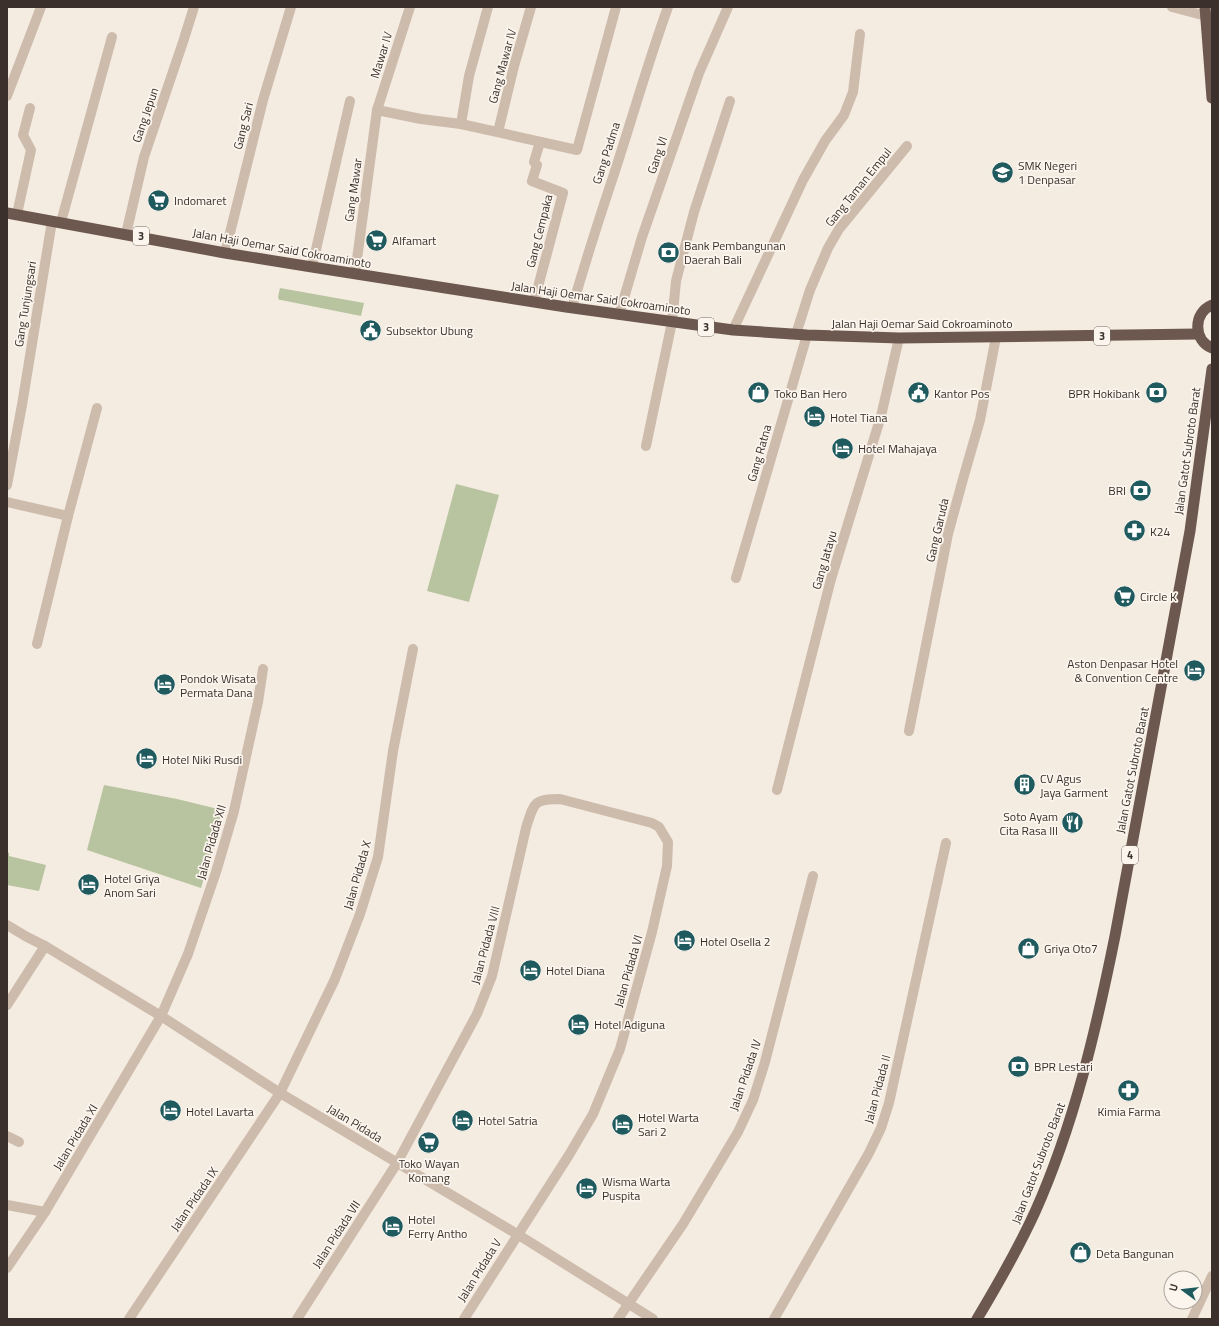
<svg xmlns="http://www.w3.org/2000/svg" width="1219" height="1326" viewBox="0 0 1219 1326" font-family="'Titillium Web',sans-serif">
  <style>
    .green { fill: #b8c4a0 }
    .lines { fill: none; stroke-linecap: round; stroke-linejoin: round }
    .minor { stroke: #cdbbac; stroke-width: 10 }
    .trunk { stroke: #6c584f; stroke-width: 11 }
    .labels { text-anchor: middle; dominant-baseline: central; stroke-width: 3.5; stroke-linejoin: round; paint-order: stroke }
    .shield { fill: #fbf5ee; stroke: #756b66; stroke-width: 1 }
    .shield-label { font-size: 11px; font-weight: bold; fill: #3b302b }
    .street-label { font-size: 12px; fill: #3b302b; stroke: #fbf5ee }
    .poi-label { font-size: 12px; fill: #3b302b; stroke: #fbf5ee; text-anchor: start }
  </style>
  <rect width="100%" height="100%" fill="#f4ebe1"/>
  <g class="green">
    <path d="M280 288 364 303 361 316 281 300H279L278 297Z"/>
    <path d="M456 484 499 495 469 602 427 591Z"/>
    <path d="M104 785 177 799 222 810 210 858 201 888 87 850Z"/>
    <path d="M7 852 9 853V856L46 865 39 891 7 885Z"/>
  </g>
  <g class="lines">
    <g class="minor">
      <path d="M1172 7 1206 16"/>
      <path d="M7 96 41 7"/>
      <path d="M377 110 421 119 461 124 577 150 616 7"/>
      <path d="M461 124 469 76 488 7"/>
      <path d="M498 132 514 66 531 7"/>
      <path d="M17 214 31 150 23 135 30 108"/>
      <path d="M61 222 112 37"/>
      <path d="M126 234 144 157 183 42 194 7"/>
      <path d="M225 253 263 100 291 7"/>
      <path d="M312 267 350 101"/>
      <path d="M355 274 377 110 410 7"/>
      <path d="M534 302 563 193 532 181 537 165 534 162 540 142"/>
      <path d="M572 308C585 263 599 219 614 174 632 119 648 62 668 7"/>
      <path d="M619 315 642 237 699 73 728 7"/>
      <path d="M733 330 803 180 825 141 844 115 853 92 860 34"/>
      <path d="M796 334 810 290 828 248 839 229 907 146"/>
      <path d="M646 446 672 322 676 281 694 212 730 101"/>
      <path d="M7 485 22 405 52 221"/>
      <path d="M7 502 68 516"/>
      <path d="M736 578 807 335"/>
      <path d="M37 644 68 516 97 408"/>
      <path d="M909 731 948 534 963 479 980 420 996 337"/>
      <path d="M777 790 831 579 881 416 899 338"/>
      <path d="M7 925 27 937 45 946 161 1016 280 1093 517 1234 653 1319"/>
      <path d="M7 1005 45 946"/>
      <path d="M7 1136 19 1142"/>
      <path d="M7 1205 45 1212"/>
      <path d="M7 1268 45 1212 161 1016 188 954 216 872 234 811 258 702 263 669"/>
      <path d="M129 1319 280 1093 335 979 360 914 378 857 393 751 413 649"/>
      <path d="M297 1319 397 1163 477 1014 492 976 526 828C534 803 533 799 560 799L652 823 659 827 668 842 667 866 652 932 620 1049 593 1114 569 1155 464 1319"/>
      <path d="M618 1319 683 1224 738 1132 753 1100 765 1062 813 876"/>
      <path d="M774 1319 869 1153 881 1128 889 1103 946 843"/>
      <path d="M1192 1319 1212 1276"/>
    </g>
    <g class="trunk">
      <path d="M1205 7 1212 98"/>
      <path d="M7 213 225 253 312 267 566 307 733 330 807 335 899 338 1198 334"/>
      <path d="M1212 305C1193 313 1193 340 1212 348"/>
      <path d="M977 1319C998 1284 1018 1249 1035 1212 1074 1125 1096 1030 1115 936L1190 531 1212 369"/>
    </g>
  </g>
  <defs>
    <symbol id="school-disc" viewBox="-11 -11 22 22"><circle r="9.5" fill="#1f5a5e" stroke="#fbf5ee"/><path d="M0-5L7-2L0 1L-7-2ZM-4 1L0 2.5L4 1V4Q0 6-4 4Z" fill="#fff"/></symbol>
    <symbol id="supermarket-disc" viewBox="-11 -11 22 22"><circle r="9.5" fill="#1f5a5e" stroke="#fbf5ee"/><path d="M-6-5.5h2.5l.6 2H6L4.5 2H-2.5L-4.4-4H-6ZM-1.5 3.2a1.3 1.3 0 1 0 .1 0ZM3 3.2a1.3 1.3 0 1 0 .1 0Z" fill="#fff"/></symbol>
    <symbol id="bank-disc" viewBox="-11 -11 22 22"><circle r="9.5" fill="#1f5a5e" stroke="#fbf5ee"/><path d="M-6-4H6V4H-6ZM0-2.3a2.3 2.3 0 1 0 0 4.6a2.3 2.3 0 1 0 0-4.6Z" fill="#fff"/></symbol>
    <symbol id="civic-disc" viewBox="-11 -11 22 22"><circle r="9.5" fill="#1f5a5e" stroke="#fbf5ee"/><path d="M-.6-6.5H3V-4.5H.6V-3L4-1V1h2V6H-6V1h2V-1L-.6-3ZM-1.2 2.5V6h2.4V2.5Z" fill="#fff"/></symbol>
    <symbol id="shop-disc" viewBox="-11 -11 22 22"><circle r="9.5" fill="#1f5a5e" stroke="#fbf5ee"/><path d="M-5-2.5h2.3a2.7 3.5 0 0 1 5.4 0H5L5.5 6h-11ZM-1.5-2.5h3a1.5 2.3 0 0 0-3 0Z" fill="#fff"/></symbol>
    <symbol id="hotel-disc" viewBox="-11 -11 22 22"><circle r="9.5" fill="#1f5a5e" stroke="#fbf5ee"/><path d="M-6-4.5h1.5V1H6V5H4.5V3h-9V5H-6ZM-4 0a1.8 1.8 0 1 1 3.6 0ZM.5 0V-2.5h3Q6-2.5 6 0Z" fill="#fff"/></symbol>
    <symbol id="pharmacy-disc" viewBox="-11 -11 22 22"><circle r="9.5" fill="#1f5a5e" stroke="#fbf5ee"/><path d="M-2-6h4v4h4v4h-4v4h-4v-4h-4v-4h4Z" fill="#fff"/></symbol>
    <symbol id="building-disc" viewBox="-11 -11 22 22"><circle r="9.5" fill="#1f5a5e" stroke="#fbf5ee"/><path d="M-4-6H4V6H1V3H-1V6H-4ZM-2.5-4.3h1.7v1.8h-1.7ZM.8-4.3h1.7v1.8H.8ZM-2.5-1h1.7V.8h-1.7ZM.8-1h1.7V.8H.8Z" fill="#fff"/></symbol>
    <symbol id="restaurant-disc" viewBox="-11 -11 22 22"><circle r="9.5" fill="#1f5a5e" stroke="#fbf5ee"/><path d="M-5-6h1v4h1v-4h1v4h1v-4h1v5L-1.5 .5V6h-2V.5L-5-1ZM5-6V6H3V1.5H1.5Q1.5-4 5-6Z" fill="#fff"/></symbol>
  </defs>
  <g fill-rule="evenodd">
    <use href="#school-disc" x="990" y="160" width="25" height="25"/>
    <use href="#supermarket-disc" x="146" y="188" width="25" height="25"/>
    <use href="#supermarket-disc" x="364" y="228" width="25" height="25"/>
    <use href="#bank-disc" x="656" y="240" width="25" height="25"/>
    <use href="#civic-disc" x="358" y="318" width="25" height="25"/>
    <use href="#shop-disc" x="746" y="380" width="25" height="25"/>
    <use href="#civic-disc" x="906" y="380" width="25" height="25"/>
    <use href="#bank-disc" x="1144" y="380" width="25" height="25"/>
    <use href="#hotel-disc" x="802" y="404" width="25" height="25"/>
    <use href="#hotel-disc" x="830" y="436" width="25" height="25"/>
    <use href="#bank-disc" x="1128" y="478" width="25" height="25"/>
    <use href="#pharmacy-disc" x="1122" y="518" width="25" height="25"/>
    <use href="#supermarket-disc" x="1112" y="584" width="25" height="25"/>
    <use href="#hotel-disc" x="1182" y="658" width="25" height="25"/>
    <use href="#hotel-disc" x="152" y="672" width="25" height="25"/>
    <use href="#hotel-disc" x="134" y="746" width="25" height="25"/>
    <use href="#building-disc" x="1012" y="772" width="25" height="25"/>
    <use href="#restaurant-disc" x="1060" y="810" width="25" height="25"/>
    <use href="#hotel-disc" x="76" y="872" width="25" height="25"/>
    <use href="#hotel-disc" x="672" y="928" width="25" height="25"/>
    <use href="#shop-disc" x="1016" y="936" width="25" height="25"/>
    <use href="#hotel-disc" x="518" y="958" width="25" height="25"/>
    <use href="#hotel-disc" x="566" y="1012" width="25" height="25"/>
    <use href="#bank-disc" x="1006" y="1054" width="25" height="25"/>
    <use href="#pharmacy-disc" x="1116" y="1078" width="25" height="25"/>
    <use href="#hotel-disc" x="158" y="1098" width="25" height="25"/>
    <use href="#hotel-disc" x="450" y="1108" width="25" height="25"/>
    <use href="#hotel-disc" x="610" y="1112" width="25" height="25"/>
    <use href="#supermarket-disc" x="416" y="1130" width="25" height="25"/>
    <use href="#hotel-disc" x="574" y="1176" width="25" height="25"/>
    <use href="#hotel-disc" x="380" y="1214" width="25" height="25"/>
    <use href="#shop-disc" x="1068" y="1240" width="25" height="25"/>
  </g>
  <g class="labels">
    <g class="shield">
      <rect x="133" y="227" width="16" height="18" rx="3"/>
      <rect x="698" y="318" width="16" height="18" rx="3"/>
      <rect x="1094" y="327" width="16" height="18" rx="3"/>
      <rect x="1122" y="846" width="16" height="18" rx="3"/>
    </g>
    <g class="shield-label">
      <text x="141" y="236">3</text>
      <text x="706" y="327">3</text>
      <text x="1102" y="336">3</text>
      <text x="1130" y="855">4</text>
    </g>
    <g class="street-label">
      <text transform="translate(381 55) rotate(-73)">Mawar IV</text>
      <text transform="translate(502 66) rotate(-75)">Gang Mawar IV</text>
      <text transform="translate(145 115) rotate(-71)">Gang Jepun</text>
      <text transform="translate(243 126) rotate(-76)">Gang Sari</text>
      <text transform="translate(606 153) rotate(-72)">Gang Padma</text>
      <text transform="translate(657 155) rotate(-71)">Gang VI</text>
      <text transform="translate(858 187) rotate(-51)">Gang Taman Empul</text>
      <text transform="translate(353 190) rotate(-82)">Gang Mawar</text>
      <text transform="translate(539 231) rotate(-76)">Gang Cempaka</text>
      <text transform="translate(282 248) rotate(10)">Jalan Haji Oemar Said Cokroaminoto</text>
      <text transform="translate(601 298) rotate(8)">Jalan Haji Oemar Said Cokroaminoto</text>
      <text transform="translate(25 304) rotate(-81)">Gang Tunjungsari</text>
      <text x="922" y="323">Jalan Haji Oemar Said Cokroaminoto</text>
      <text transform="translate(1187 451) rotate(-82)">Jalan Gatot Subroto Barat</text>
      <text transform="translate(759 453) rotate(-74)">Gang Ratna</text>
      <text transform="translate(937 530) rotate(-77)">Gang Garuda</text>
      <text transform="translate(824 560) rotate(-74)">Gang Jatayu</text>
      <text transform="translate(1132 770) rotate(-79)">Jalan Gatot Subroto Barat</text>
      <text transform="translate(211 842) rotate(-74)">Jalan Pidada XII</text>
      <text transform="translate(357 875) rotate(-74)">Jalan Pidada X</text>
      <text transform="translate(485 945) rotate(-75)">Jalan Pidada VIII</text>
      <text transform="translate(628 971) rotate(-74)">Jalan Pidada VI</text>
      <text transform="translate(745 1075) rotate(-71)">Jalan Pidada IV</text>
      <text transform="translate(877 1089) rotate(-75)">Jalan Pidada II</text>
      <text transform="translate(355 1123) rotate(31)">Jalan Pidada</text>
      <text transform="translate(75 1137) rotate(-59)">Jalan Pidada XI</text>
      <text transform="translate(1038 1163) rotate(-69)">Jalan Gatot Subroto Barat</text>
      <text transform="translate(194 1199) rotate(-56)">Jalan Pidada IX</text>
      <text transform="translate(336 1234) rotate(-57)">Jalan Pidada VII</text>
      <text transform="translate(479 1270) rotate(-58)">Jalan Pidada V</text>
    </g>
    <g class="poi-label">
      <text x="1018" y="165">SMK Negeri<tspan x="1018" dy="14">1 Denpasar</tspan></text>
      <text x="174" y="200">Indomaret</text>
      <text x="392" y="240">Alfamart</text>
      <text x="684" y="245">Bank Pembangunan<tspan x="684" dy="14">Daerah Bali</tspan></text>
      <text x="386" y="330">Subsektor Ubung</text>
      <text x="774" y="393">Toko Ban Hero</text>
      <text x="934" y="393">Kantor Pos</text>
      <text x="1140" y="393" text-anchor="end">BPR Hokibank</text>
      <text x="830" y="417">Hotel Tiana</text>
      <text x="858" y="448">Hotel Mahajaya</text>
      <text x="1126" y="490" text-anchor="end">BRI</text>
      <text x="1150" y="531">K24</text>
      <text x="1140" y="596">Circle K</text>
      <text x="1178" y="663" text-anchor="end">Aston Denpasar Hotel<tspan x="1178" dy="14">&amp; Convention Centre</tspan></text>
      <text x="180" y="678">Pondok Wisata<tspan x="180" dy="14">Permata Dana</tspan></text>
      <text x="162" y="759">Hotel Niki Rusdi</text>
      <text x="1040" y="778">CV Agus<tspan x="1040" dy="14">Jaya Garment</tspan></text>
      <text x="1058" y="816" text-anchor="end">Soto Ayam<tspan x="1058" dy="14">Cita Rasa III</tspan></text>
      <text x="104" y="878">Hotel Griya<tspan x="104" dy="14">Anom Sari</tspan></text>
      <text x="700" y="941">Hotel Osella 2</text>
      <text x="1044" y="948">Griya Oto7</text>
      <text x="546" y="970">Hotel Diana</text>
      <text x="594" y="1024">Hotel Adiguna</text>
      <text x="1034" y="1066">BPR Lestari</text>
      <text x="186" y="1111">Hotel Lavarta</text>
      <text x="1129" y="1111" text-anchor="middle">Kimia Farma</text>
      <text x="638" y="1117">Hotel Warta<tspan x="638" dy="14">Sari 2</tspan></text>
      <text x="478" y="1120">Hotel Satria</text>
      <text x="429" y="1163" text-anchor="middle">Toko Wayan<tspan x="429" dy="14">Komang</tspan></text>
      <text x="602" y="1181">Wisma Warta<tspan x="602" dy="14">Puspita</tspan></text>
      <text x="408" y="1219">Hotel<tspan x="408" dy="14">Ferry Antho</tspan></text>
      <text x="1096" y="1253">Deta Bangunan</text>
    </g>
  </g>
  <rect width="1219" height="1326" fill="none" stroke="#3b302b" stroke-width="16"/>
  <g transform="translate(1183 1290) rotate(285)"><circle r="19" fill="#fbf5ee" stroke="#aea6a0"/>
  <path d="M0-3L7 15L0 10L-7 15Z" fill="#1f5a5e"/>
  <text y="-6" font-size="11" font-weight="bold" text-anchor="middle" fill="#3b302b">U</text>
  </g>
</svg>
